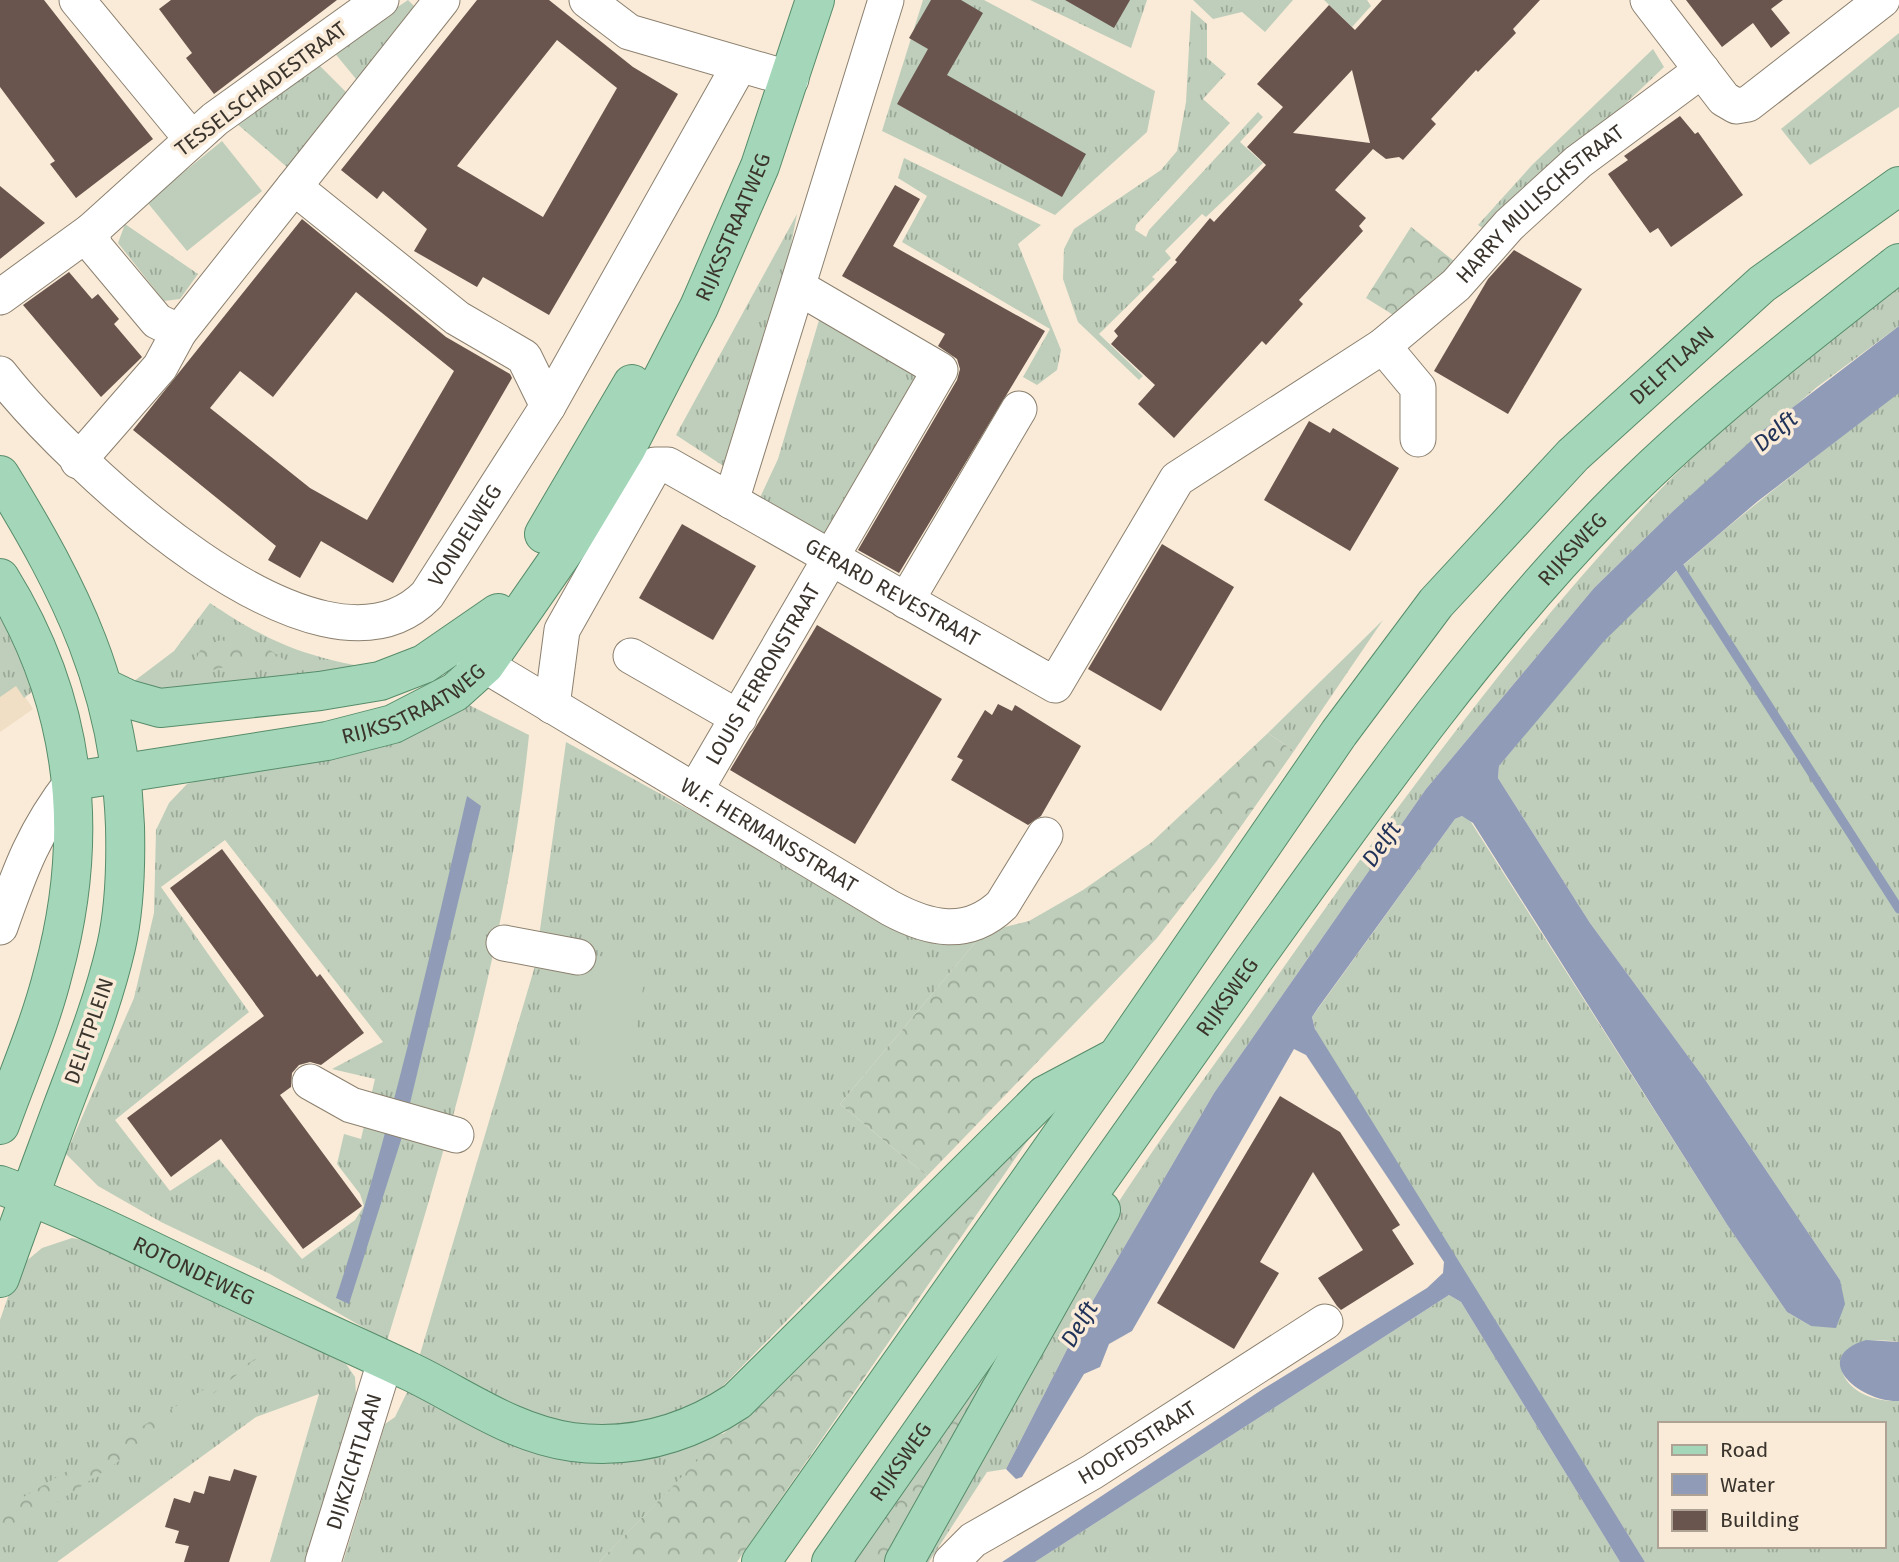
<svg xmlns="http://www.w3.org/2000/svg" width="1899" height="1562" viewBox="0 0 1899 1562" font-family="'Fira Sans',sans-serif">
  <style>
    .built { fill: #f0dec5 }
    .grass { fill: url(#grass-tufts); fill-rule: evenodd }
    .forest { fill: url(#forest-crowns) }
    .pitch { fill: #beceba }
    .water { fill: #909cb7 }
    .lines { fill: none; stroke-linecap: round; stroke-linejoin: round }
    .stream { stroke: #909cb7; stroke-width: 9 }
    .building { fill: #69554d; fill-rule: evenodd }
    .minor-casing { stroke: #8c806f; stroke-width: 37 }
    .major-casing { stroke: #578c6a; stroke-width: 40 }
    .minor { stroke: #fff; stroke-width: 35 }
    .major { stroke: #a4d7b9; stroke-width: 38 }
    .labels { text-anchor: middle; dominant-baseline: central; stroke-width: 7; stroke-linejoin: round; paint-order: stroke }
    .street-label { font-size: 21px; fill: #3a342d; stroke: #f9ebd8 }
    .water-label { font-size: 23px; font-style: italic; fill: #22335a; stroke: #f9ebd8 }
  </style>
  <defs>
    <pattern id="grass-tufts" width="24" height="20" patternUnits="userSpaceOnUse" patternTransform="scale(1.75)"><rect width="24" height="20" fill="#beceba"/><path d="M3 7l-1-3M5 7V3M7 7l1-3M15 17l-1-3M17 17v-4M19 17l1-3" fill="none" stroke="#9ba898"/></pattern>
    <pattern id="forest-crowns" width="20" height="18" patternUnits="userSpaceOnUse" patternTransform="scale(1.75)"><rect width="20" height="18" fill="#beceba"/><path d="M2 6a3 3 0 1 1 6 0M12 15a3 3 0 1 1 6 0" fill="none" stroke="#9ba898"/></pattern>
  </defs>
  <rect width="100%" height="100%" fill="#f9ebd8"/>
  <path class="built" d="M0 659 33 709 0 732Z"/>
  <g class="grass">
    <path d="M408 0 419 11 361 85 333 51Z"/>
    <path d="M923 0H984L1155 91 1147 132 1055 215 882 131Z"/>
    <path d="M1030 0H1147L1131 48Z"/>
    <path d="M1193 0H1293L1265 32 1242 12 1213 19Z"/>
    <path d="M1324 0H1367L1371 6 1352 27Z"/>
    <path d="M1191 10 1207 24V58L1226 74 1203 99 1230 123 1136 225 1135 230 1146 237 1149 230 1258 112 1263 117 1240 142 1263 163 1206 217 1202 214 1165 251 1171 258 1152 277 1155 279 1099 334 1143 376 1139 380 1078 322 1063 279 1064 249 1074 229 1161 170 1177 151 1186 102Z"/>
    <path d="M1899 33V107L1810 165 1781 129Z"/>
    <path d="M1653 49 1664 67 1490 233 1478 225 1532 165Z"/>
    <path d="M317 63 350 96 295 174 236 123Z"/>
    <path d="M904 158 1041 225 1018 244 1061 350 1057 370 1037 385 1023 377 1050 329 902 242 927 196 898 178Z"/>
    <path d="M797 214 778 312 728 469 676 435Z"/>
    <path d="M125 224 198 274 180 299 164 301 118 243Z"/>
    <path d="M1899 285V326L1817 387 1672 512 1594 588 1426 789 1214 1093 1084 1316 1006 1469 987 1472 929 1562H909C968 1458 1025 1352 1088 1250 1145 1157 1211 1070 1274 981 1393 811 1514 644 1657 493 1731 416 1816 352 1899 285Z"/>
    <path d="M822 310 927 374 823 544 757 504 778 459Z"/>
    <path d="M1899 392V1342C1878 1339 1854 1338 1841 1357 1842 1361 1841 1370 1843 1374 1852 1395 1880 1402 1899 1401V1562H1645L1317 1035 1312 1017 1455 819 1462 816 1469 819 1728 1226 1787 1312 1811 1326 1840 1280 1704 1078 1590 923 1498 778 1499 766C1534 724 1567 678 1605 639 1695 547 1798 471 1899 392ZM1659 1424H1883V1546H1659Z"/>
    <path d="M210 603C273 645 306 657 381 670L160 696 129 685 174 651Z"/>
    <path d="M0 609 36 689 24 698 16 686 0 697Z"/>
    <path d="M1383 620 1294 751 1268 733Z"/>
    <path d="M465 703 529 735C508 942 447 1143 387 1341L270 1274 161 1222 98 1186 66 1154 134 998 154 913 156 830 169 803 187 784ZM225 840 383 1042 332 1069 375 1079 361 1139 344 1134 337 1164 360 1194 364 1206 355 1220 302 1259 219 1159 170 1191 115 1120 249 1012 161 887Z"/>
    <path d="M566 742 843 894 984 932 840 1104 927 1176 692 1418 635 1434 556 1428 418 1361 535 966Z"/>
    <path d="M72 1238 94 1242 124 1254 346 1364 355 1377 356 1394 310 1562H270L319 1394 256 1417 57 1562H0V1320L18 1268 42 1248Z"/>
    <path d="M1449 1295 1461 1302 1620 1562H1035Z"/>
    <path d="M411 1384 664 1447 725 1433 599 1562H343L385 1424 395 1417Z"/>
  </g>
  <g class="forest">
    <path d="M1411 227 1459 265 1403 321 1366 298Z"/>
    <path d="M223 639 258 642 292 665 236 664 189 676 201 648Z"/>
    <path d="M1268 733 1294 751 1216 862 1157 938 927 1176 840 1104 984 932 1029 921 1083 890 1152 842Z"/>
    <path d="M1041 1107 1048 1111 737 1562H599Z"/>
    <path d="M1009 1336 889 1562H852Z"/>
    <path d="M260 1356 178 1422 0 1540V1511Z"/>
  </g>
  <g class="pitch">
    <path d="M222 141 262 191 187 251 147 202Z"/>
    <path d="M594 955 647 964 627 1084 574 1075Z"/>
  </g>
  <g class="water">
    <path d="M1899 326V393L1758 501 1677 570 1604 641 1499 766 1498 778 1590 923 1704 1078 1840 1280 1845 1304 1836 1328 1811 1326 1787 1312 1728 1226 1473 823 1462 816 1455 819 1318 1008 1312 1017 1315 1029 1645 1562H1620L1461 1302 1449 1295 1035 1562H1002L1263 1389 1427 1288 1443 1273 1444 1262 1306 1055 1294 1049 1132 1331 1109 1344 1100 1367 1084 1374 1022 1477 1016 1479 1006 1469 1084 1316 1214 1093 1426 789 1594 588 1672 512 1762 431Z"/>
    <path d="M467 796 481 806 402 1137 349 1304 336 1298C390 1133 428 964 467 796Z"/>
    <path d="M1866 1340 1899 1342V1401C1861 1403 1807 1358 1866 1340Z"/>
  </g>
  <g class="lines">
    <path class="stream" d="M1675 560 1899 909"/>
  </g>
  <g class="building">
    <path d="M0 0H44L153 139 76 198 50 164 55 161 0 87Z"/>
    <path d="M171 0H337L214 94 186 58 192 53 159 9Z"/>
    <path d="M477 0H549L633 67 678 94 549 315 483 277 477 287 414 251 427 229 383 191 377 199 341 170ZM557 40 617 88 543 217 457 166Z"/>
    <path d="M931 0H961L983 13 947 75 1086 154 1062 197 897 104 928 49 909 38Z"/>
    <path d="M1065 0H1130L1114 28Z"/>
    <path d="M1382 0H1540L1513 29 1516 33 1478 72 1476 70 1431 119 1436 124 1403 160 1399 157 1386 159 1373 149 1335 190 1366 218 1359 226 1363 231 1299 300 1303 304 1266 345 1262 341 1174 438 1138 404 1155 385 1111 344 1118 336 1114 331 1177 262 1175 260 1210 218 1214 222 1266 165 1247 147 1283 107 1257 84 1329 5 1355 30ZM1352 70 1370 143 1293 133Z"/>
    <path d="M1686 0H1783L1771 9 1790 33 1771 48 1753 23 1722 47Z"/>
    <path d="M1680 116 1695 134 1698 132 1743 195 1671 247 1658 228 1650 233 1608 174 1628 160 1624 156Z"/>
    <path d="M895 185 920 199 893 246 1045 331 899 573 858 550 957 380 960 369 957 359 938 346 945 334 842 276Z"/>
    <path d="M0 186 45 223 0 259Z"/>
    <path d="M302 219 446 337 510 374 512 378 393 583 321 541 300 578 268 560 276 546 133 430ZM356 292 454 371 367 520 310 488 210 408 240 371 273 397Z"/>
    <path d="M1514 250 1582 289 1508 414 1434 371 1488 279Z"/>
    <path d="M69 272 92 299 98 294 119 319 114 324 142 357 101 397 23 305Z"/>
    <path d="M1309 421 1330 433 1333 428 1399 468 1350 551 1264 500Z"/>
    <path d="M682 524 756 566 713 640 639 598Z"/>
    <path d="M1162 544 1234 587 1161 711 1088 669Z"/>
    <path d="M817 625 942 699 855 844 730 770Z"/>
    <path d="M998 704 1012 711 1015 705 1081 746 1041 816 1028 825 951 780 963 760 957 757 985 710 992 715Z"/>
    <path d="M222 849 317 977 320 974 364 1033 321 1065 310 1062 299 1065 292 1073 291 1087 280 1095 362 1206 303 1249 221 1139 171 1177 127 1118 264 1016 170 888Z"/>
    <path d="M1280 1096 1340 1132 1400 1225 1392 1230 1414 1264 1341 1310 1337 1306 1318 1278 1363 1250 1313 1172 1260 1262 1279 1273 1234 1349 1157 1303Z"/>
    <path d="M234 1469 257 1476 229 1562H184L189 1546 175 1543 179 1531 165 1527 174 1498 190 1503 194 1491 204 1494 209 1476 230 1481Z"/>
  </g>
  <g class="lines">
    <defs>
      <g id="minor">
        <path d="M77 0 191 138"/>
        <path d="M381 0 215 119 91 231 95 247 157 321 179 332 442 0"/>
        <path d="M587 0 629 32 791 79"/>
        <path d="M1648 0 1724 99 1736 106 1748 104 1882 0"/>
        <path d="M294 187 457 318 524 357 548 406"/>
        <path d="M0 297 91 231"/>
        <path d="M1383 346 1418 388V439"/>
        <path id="s1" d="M0 374C66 458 319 705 427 595L548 406 739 66"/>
        <path d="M78 461 160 367 179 332"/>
        <path d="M731 501 886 0"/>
        <path d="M906 601 1019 409"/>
        <path d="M631 656 739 718"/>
        <path id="s2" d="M473 658 890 908C929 929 967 938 1002 905L1045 835"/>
        <path id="s3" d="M552 706 562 630 655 465H668L1055 685 1177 479 1383 346 1456 285 1509 225 1578 162 1702 70"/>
        <path id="s4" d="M695 791 940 370 798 287"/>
        <path d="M0 927C20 870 35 829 73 781"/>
        <path d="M504 943 578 957"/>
        <path d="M310 1082 351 1105 456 1135"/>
        <path id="s5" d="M323 1562 385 1362"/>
        <path id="s6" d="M951 1562 973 1540 1092 1472 1325 1322"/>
      </g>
      <g id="major">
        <path d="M0 475C71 590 120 688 125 826 126 866 125 908 116 947 103 1003 82 1055 62 1108 41 1165 20 1221 0 1278"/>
        <path d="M544 534 632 384"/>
        <path d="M0 578C77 702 91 834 53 973 40 1025 18 1075 0 1125"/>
        <path d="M105 688 128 699 160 708 320 691 380 681 424 664 498 613"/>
        <path id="s7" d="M73 781 327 741 393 724 455 692 485 665 569 544 626 449 699 307 760 166 815 0"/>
        <path id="s8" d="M0 1185C70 1210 137 1244 204 1276 273 1309 343 1340 411 1372 463 1397 513 1434 572 1442 633 1450 687 1434 737 1401L1045 1095 1111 1060"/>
        <path id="s9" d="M761 1562 1116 1058 1339 733 1436 603 1573 455 1762 284 1899 186"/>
        <path id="s10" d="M831 1562C970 1362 1109 1163 1251 964 1363 808 1474 649 1608 511 1697 420 1799 341 1899 263"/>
        <path d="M904 1562 1101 1210"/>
      </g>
    </defs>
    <use href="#minor" class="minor-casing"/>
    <use href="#major" class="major-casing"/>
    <use href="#minor" class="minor"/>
    <use href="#major" class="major"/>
  </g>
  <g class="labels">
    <g class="street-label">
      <text transform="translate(261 89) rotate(-37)">TESSELSCHADESTRAAT</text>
      <text stroke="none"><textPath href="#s3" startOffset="1421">HARRY MULISCHSTRAAT</textPath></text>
      <text stroke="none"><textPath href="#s7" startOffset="940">RIJKSSTRAATWEG</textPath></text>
      <text stroke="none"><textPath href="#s9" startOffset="1508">DELFTLAAN</textPath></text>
      <text stroke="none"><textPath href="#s1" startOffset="593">VONDELWEG</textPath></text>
      <text stroke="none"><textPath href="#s10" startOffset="1256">RIJKSWEG</textPath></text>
      <text stroke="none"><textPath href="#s3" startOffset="537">GERARD REVESTRAAT</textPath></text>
      <text stroke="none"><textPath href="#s4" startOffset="135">LOUIS FERRONSTRAAT</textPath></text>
      <text stroke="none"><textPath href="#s7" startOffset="352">RIJKSSTRAATWEG</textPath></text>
      <text stroke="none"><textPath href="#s2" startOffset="345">W.F. HERMANSSTRAAT</textPath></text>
      <text stroke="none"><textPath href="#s10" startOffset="690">RIJKSWEG</textPath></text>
      <text transform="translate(89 1031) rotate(-71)">DELFTPLEIN</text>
      <text stroke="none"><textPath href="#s8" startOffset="212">ROTONDEWEG</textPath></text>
      <text stroke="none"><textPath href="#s6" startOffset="222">HOOFDSTRAAT</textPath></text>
      <text stroke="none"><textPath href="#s10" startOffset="122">RIJKSWEG</textPath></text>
      <text stroke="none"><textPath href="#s5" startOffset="105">DIJKZICHTLAAN</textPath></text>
    </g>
    <g class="water-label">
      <text transform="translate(1775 431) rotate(-40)">Delft</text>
      <text transform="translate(1381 844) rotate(-55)">Delft</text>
      <text transform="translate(1079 1324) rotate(-59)">Delft</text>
    </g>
  </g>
  <rect x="1658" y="1422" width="228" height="126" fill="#f9ebd8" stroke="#ada294" stroke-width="2"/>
  <rect x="1672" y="1445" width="35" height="10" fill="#a4d7b9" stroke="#ada294" stroke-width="2"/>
  <text x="1720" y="1457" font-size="21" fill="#3a342d">Road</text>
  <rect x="1672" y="1474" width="35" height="21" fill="#909cb7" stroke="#ada294" stroke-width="2"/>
  <text x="1720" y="1492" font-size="21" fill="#3a342d">Water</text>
  <rect x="1672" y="1510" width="35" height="21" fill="#69554d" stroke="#ada294" stroke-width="2"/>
  <text x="1720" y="1527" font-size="21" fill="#3a342d">Building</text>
</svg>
